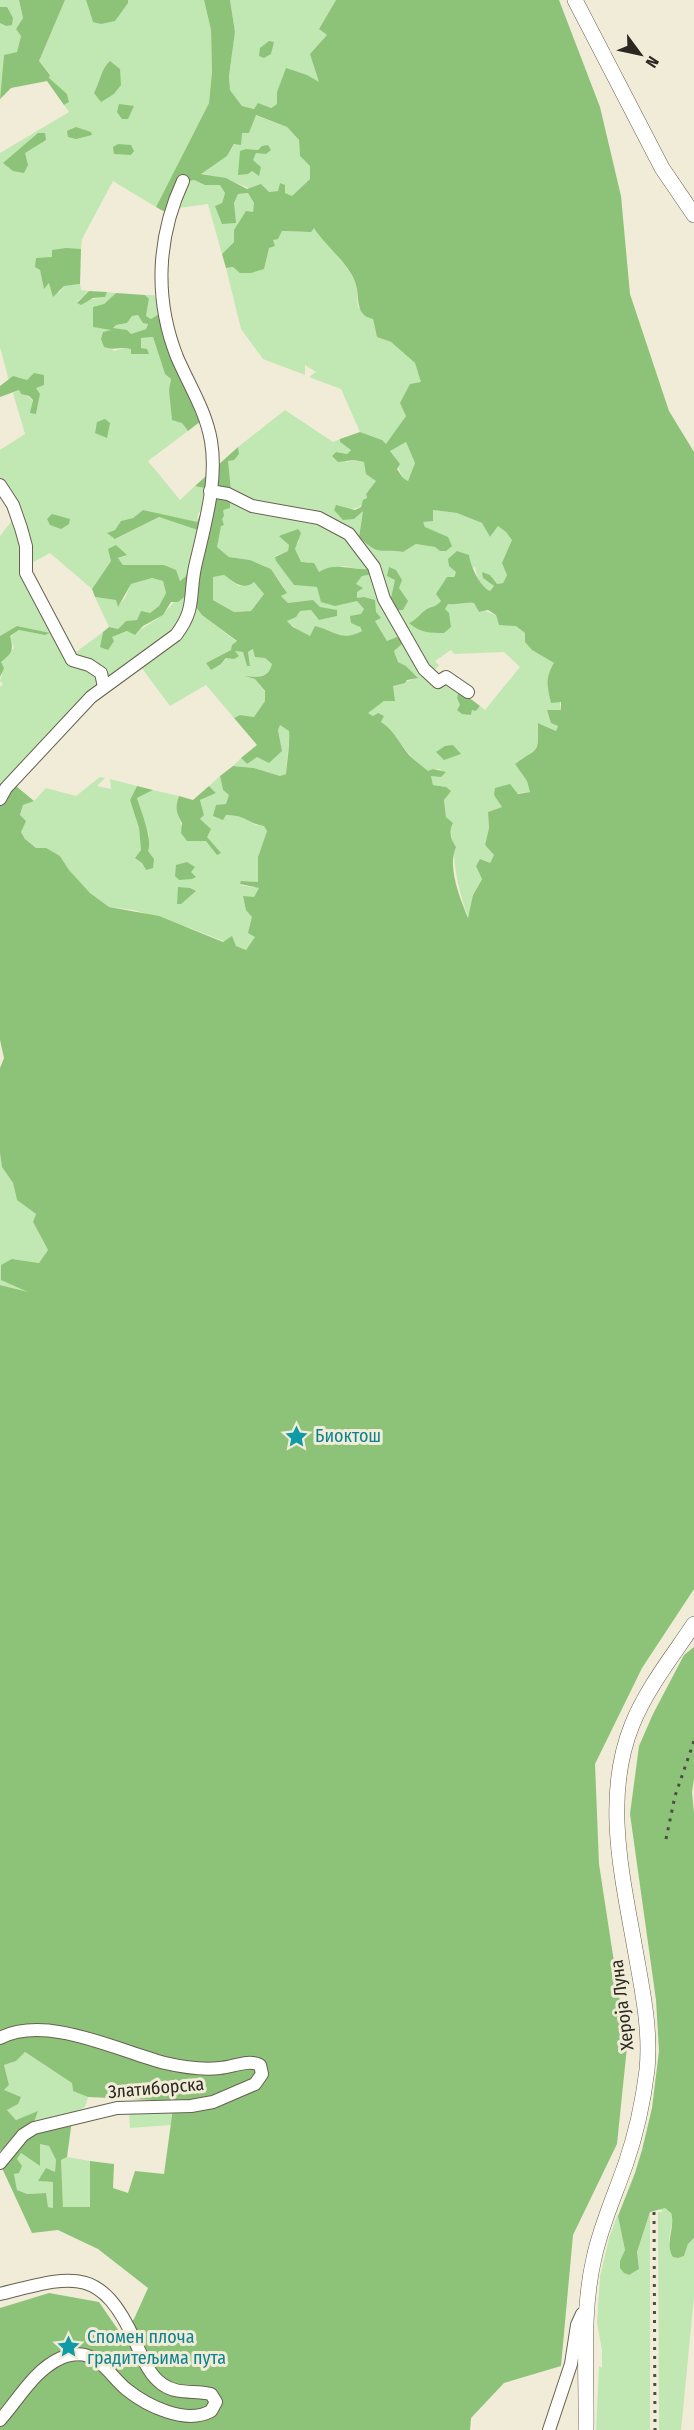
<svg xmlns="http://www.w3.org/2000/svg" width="694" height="2430" viewBox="0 0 694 2430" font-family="'Fira Sans Condensed',sans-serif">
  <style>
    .green { fill: #c1e8b3; fill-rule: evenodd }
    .forest { fill: #8dc379; fill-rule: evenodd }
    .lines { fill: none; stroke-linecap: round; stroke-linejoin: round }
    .minor-casing { stroke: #676250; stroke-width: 14 }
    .major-casing { stroke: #676250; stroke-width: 16 }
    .minor { stroke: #fff; stroke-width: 12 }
    .major { stroke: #fff; stroke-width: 15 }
    .rail { stroke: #4e4c41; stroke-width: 3; stroke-dasharray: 3 6; stroke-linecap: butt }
    .labels { text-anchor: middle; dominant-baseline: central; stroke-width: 6; stroke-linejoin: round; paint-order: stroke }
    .culture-label { font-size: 18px; fill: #0d838f; stroke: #f1ecd7; text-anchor: start }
    .street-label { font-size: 18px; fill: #2a2820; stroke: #f1ecd7 }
  </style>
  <rect width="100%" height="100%" fill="#f1ecd7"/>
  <g class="green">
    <path d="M0 0H19L23 18 16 29 21 36 17 52 4 56 0 99V23L6 26 7 8 0 7Z"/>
    <path d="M65 0H86L93 22 128 3V0H204L211 30 212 72 209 103 156 207 113 181 82 239 81 249C60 248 54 255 40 270L44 288 49 283 59 293 64 286 80 284 81 290 89 291 77 302 104 297 107 292 116 293 104 304 94 327 112 329 116 325 127 323 132 316 138 315 148 323 146 329 131 334 112 330 104 332 102 339 114 351 127 347 141 348V338L153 337 165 374 171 379C168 397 177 417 188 431L148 461 180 500 195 486 205 487 204 505 198 514 197 523 143 510 133 518 121 521 115 530 108 533 116 539 159 517 198 529 186 576 179 581 164 565H123L118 558 126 556 116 545 111 561 92 589 50 553 32 563 31 570 76 652 103 632 100 647 112 637 128 631 135 635C144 625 156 622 164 613 174 603 173 601 187 595L210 621 237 642 231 650 206 663 211 669 221 664 234 651 243 652 247 666 250 665 248 652 254 649 272 664C268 677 261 677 248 676L255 679 265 692V701L254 717 240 715 234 718 206 685 170 706 141 667 93 701 16 786 5 784 0 789V687L3 684 0 681 2 674 0 662 14 648 10 637 19 630 45 635 49 633 17 626 0 636V536L11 522 19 505 0 487V450L25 434 13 393 19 390 21 394C33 397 34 402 36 414L40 394 28 380 9 381 0 347V153L69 112 64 105 69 102 67 94 48 78 50 74 39 61Z"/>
    <path d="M230 0H336L319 29 327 35 319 82 277 92V104C267 112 254 109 242 106L230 90 229 76 235 32Z"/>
    <path d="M255 115 287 127 299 140 300 156 310 166V179L292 196 285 193 280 184 278 191C253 195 244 184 223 178 216 176 208 175 200 173L227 156 242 133H249ZM246 149 258 150 252 160 261 167 258 175 252 170Z"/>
    <path d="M194 180 205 185H221L225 193 222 203 215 206 234 211V203L238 194 248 193 254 203 253 213 234 230V242L222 254 208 204 179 208 176 185Z"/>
    <path d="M314 227C326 247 346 261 355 282 358 289 357 299 358 307L373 319 377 337 391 342 415 363 422 382 406 416 386 445 382 440 360 432 341 389 309 377 316 372 305 365V375L263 359 241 329 226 268 233 267 270 248 272 240 282 231 303 232Z"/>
    <path d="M145 295H154L162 312 151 319 146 316 149 300Z"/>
    <path d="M285 410 333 442 340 439V442L351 449 347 454 336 452 332 456 347 462 354 460 365 462 377 481 366 494 367 498C357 513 352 509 336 506L334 510H363L359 537 390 550 403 552 416 544 436 547 440 551 422 522 433 510 457 513 482 523 490 537 498 526 507 532 512 539 507 575 503 583 497 584 483 578 494 586 490 591C480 588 477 576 475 567L456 572 453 577H447L441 601 435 608 428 609 416 620 445 609 448 603C457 605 464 602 474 603L479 612 485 611 496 615 499 625H516L525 633 532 650 554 663 561 710H548L551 722 558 726 556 731 539 723C537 755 540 746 515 764L527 781 530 792 495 795 502 807 488 812 489 828 485 845 494 855 473 895 469 919C459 894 455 872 453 846 452 837 449 831 453 823L446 817 444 799 446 787 433 785 431 776 441 769H433L429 772C422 767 415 762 410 755 400 744 393 729 381 722L384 716H373L367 713 384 701 392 686 417 678 406 666 398 662 394 651 403 642 387 641 375 621 357 598 356 584 362 576V570L344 566 319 572 309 562 301 563 294 549 299 541 280 536 289 545 288 551 275 556 276 561 294 585 318 587 320 595 349 602 357 600 364 609 361 615 351 616 362 631C347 639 340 637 326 629L310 636 302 633 287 621 300 611 311 610 319 620 337 616C323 607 305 600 288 603L281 596 284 587 271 569 250 560 229 557 217 547 228 461 239 454 238 447ZM451 650 454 654 504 652 520 667 485 710 480 706 476 711 472 709 471 714 459 690 435 670 439 665 435 661Z"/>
    <path d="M406 442 415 463 408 481 403 478 390 450Z"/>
    <path d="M224 575 239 586 254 582 264 594 251 611 234 612 213 600 212 577Z"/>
    <path d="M152 578 163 581 166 593 159 606 150 613 141 612 137 620 126 621 118 629 109 627 95 597 116 600 118 606 125 598 131 584Z"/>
    <path d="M280 724 289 731C290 747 286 759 286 774L280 776 254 768 233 766 241 758 247 764 257 756 282 751 278 730Z"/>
    <path d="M220 776 223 790 229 795 226 815H240L256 825 264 826 267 831 258 857V883L242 881 240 885 260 888 254 897H243L252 917 256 936 246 950 190 928 134 910 109 907 90 893 69 870 60 856 36 848 25 839 21 832 20 816 23 805 34 801 46 788 76 796 100 777 105 778 97 786 111 789 110 779 137 786 130 800 139 828 142 863 146 870 149 835 137 798 153 790 179 796C173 813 183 825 187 841H206L220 853 207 837 200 819 204 815 200 800 216 793 209 786Z"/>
    <path d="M0 1153 2 1167 13 1183 17 1200 36 1214 33 1222 48 1250 39 1263 13 1259 34 1294 0 1285Z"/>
    <path d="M25 2052 72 2083 73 2091 88 2097 85 2107 73 2113 33 2122 37 2112 16 2120 7 2110 18 2104 4 2090 9 2085 4 2065 16 2061Z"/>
    <path d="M129 2111 173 2112 171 2125 130 2128Z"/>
    <path d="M40 2143 49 2146 56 2160 55 2172 39 2181 53 2182V2208L48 2207 46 2193 27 2194 17 2190 14 2173 19 2172 17 2159 21 2153 40 2166Z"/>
    <path d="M67 2157 90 2161V2207H63L61 2160Z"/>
    <path d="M665 2208C680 2217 666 2232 670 2245 671 2249 675 2254 678 2258L684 2256 688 2244 694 2238V2297L681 2430H659L658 2212H662V2210L654 2209Z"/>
    <path d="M650 2212V2430H596L599 2366 602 2368V2350L597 2323 600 2277 609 2238 618 2214 625 2250 620 2261 624 2273 629 2275 639 2269 637 2252Z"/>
  </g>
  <g class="forest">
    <path d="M19 0H65L39 61 50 75 49 78 67 94 69 102 64 105 47 81 11 88 0 99 4 55 17 52 21 36 16 29 23 18Z"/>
    <path d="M86 0H128V3L115 21 101 24 93 22Z"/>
    <path d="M204 0H230L235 32 229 76 230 90 242 106 254 109 258 103 271 108 277 104V92L286 68 307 75 319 82 310 54 327 35 319 29 336 0H559L600 107 621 196 630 294 669 411 694 452V1589L642 1668 595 1764 599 1864 627 2047 617 2144 573 2235 561 2366 504 2383 471 2418 470 2430H0V2308L49 2293 99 2302 121 2334 134 2319 148 2288 98 2249 58 2230 32 2233 2 2168 29 2127 0 2151V2044L18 2037 0 2036V1285L28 1292 1 1280V1265L12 1259 39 1263 48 1250 33 1222 36 1214 17 1200 13 1183 2 1167 0 1153V1068L4 1058 0 1040V789L5 784 16 786 34 801 23 805 20 815 26 821 21 832 25 839 36 848H46L60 856 69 870 90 893 109 907 159 916 223 942 232 936 236 946 246 950 255 937 248 933 252 917 246 910 243 896 254 897 259 888 240 884 241 881 258 882V857L267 831 264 826C247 823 246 815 226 815L223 820 213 816 216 805 226 804 229 795 223 790 220 776 233 766 254 768 280 776 286 774C287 759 290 747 289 731L280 725 278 730 282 751 269 763 257 757 247 764 241 758 257 745 234 718 240 715 254 717 265 701V691L255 679 245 676C258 677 268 679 272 664L265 658 255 657 253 649 248 652 250 666H247L243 652 235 651 239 656 234 659 226 658 221 664 211 670 206 663 231 650 232 645 237 641 202 615 187 595 178 602H171L163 615 143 626 135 635 127 631 112 637 114 641 108 650 100 647 103 632 109 627 118 629 126 621 137 620 141 611 150 613 159 606 166 593 163 581 152 578 131 584 118 607 116 600 95 597 92 589 111 561 108 549 116 545 127 555 118 558 123 565H164L176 570 180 581 186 576 198 530 159 517 115 539 107 533 115 530 121 521 133 518 143 510 197 522 204 505 205 488 195 486 238 447 239 454 234 460 228 461 231 491 226 497 230 502V508L223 510 224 516 222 519 224 525 221 526 217 547 229 557 250 560 271 569 287 593 281 596 288 603 313 600 320 607 337 610V616L319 620 311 610 300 611 296 617 287 621 293 627 310 636 315 626C336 631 340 642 362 631L360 627 351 623 350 616 361 614 364 609 357 601 335 606 321 602 317 587 294 585 276 561 275 557 288 551 289 545 279 536 298 529 301 533 295 549 301 562 314 563 319 572C336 561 353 571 371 569L373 574 362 576 356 584 363 588 357 592V598L364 597 375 600 376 612 381 618 375 621 387 641 397 637 404 642 394 651 398 662 406 666 418 678 407 680 405 683 393 686 395 701H384L368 713 373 716 378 713 384 716 381 722C393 729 400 744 409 755 415 761 422 766 428 771L433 769 446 772 441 777 431 776 433 785 446 787 451 791 444 800 446 817 453 823C449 831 450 839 456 847 447 867 460 898 468 918L473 895 482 879 476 866 480 859 490 863 494 855 485 845 489 828 488 812 502 807 494 795 495 788 510 784 518 794 530 792 527 781 515 764C540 746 538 755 538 723L556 731 558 726 551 723 547 710H561V702L551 703C547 685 545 678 554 663L532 650 525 642V633L516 626 499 625 496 615 488 610 479 612 474 603C464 602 457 605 448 604L445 609 449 613 451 627 444 633C430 633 420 633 409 623 417 620 420 613 427 609 433 606 436 607 441 601L436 594 447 577H454L456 572 449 566 448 559 457 551 469 555C470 565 480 587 490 591L494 586 483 578 482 572 490 575 497 584 503 583 507 575 502 563 512 540 506 532 498 526 490 537 482 523 457 513 433 510V521L423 522 425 527 448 537 452 546 446 551H440L435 547 416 544 403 552C379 548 380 557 359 537L363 511 354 519 343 520 334 510 336 505 355 510 361 507 363 500 367 498 366 494 376 481 366 474 364 462 354 460 338 462 332 456 336 452 347 454 351 450 340 442V439L360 432 382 440 386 444 406 416 400 403 410 384 421 382 415 363 391 342 377 337 373 319C355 315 360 300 356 285 351 265 325 246 314 228L311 232 282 231 278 239 273 240 275 246 269 248 264 269 251 273H240L233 267 226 268 222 254 234 242V230L246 211 253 212 254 203 248 193 238 194 234 203 236 223 222 224 215 206 222 203 225 193 220 185H205L194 180 176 185 179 208 163 211 156 207 209 103 212 72 211 30ZM256 115 287 127 299 140 300 156 310 166V179L292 196 285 193V185L280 183 278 191 269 192 261 184 247 189 226 178 201 174 227 156 234 144 241 145 242 133H249ZM406 442 415 463 408 481 403 478 397 469 400 464 390 451ZM224 575C234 582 243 591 254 582L264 594 251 611 234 612 213 600V577ZM25 2052 72 2083 73 2091 88 2097 174 2101 164 2174 135 2171 128 2193 113 2188 114 2164 90 2161V2207H63L61 2160 67 2157 73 2113 34 2122 38 2111 16 2120 7 2110 18 2104 21 2097 4 2090 9 2085 4 2065 16 2061ZM40 2144 49 2146 56 2160 55 2172 46 2168 38 2181 53 2182V2208L48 2207 46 2193 27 2194 17 2190 14 2174 19 2173 22 2166 17 2159 21 2153 40 2166Z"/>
    <path d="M0 7H7L13 18 12 25 6 26 0 23Z"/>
    <path d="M269 41 274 42 271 54 264 58 259 56 260 48Z"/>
    <path d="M110 61 120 69 121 85 114 94 101 102 94 93C100 82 101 69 110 61Z"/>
    <path d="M119 104 134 106 128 119H122L117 112Z"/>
    <path d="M76 127 91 132 92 135 76 139 68 137 67 131Z"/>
    <path d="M38 133H45L46 140 25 153 28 165 24 173 13 171 3 163Z"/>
    <path d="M118 144 131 145 134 151 131 155 114 154 113 147Z"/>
    <path d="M268 145 271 150 266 154 256 153 253 160 261 167 259 176 252 171 248 174 238 175 240 151 246 149 258 150 262 146Z"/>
    <path d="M66 248 81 249 80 284 64 286 53 297 49 283 44 289 40 270 35 267 36 258 52 257V250Z"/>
    <path d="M89 291 107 292 105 297 93 298 81 305 77 303Z"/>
    <path d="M116 293 145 295 149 299 146 316 151 319 162 312 210 414 188 431 182 423 172 420 169 390 171 379 165 374 153 337 141 338V348L147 349 149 354H131V349C122 346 115 351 104 347L101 339 103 332 111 330 93 327V307L104 304ZM138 315 143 323 148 324 146 329 131 334 127 330 113 328 116 325 127 323 132 316Z"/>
    <path d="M34 373 44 375V385L36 388 40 394 36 414 30 413 33 400 29 396 21 394 19 390 0 397V386L13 376 27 380Z"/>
    <path d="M105 419 110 423 107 438 95 433 97 422Z"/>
    <path d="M52 514 70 519 69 524 61 529 50 525 47 519Z"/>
    <path d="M389 567 396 570 402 580 399 588 408 601 403 610H396L390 603 395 580 387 576Z"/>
    <path d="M17 626 50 633 45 635 19 630 10 636C14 651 12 653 1 662L4 668 0 677V636Z"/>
    <path d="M459 690 480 706 476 711 472 710 471 715 462 714 457 710 460 705 457 698Z"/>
    <path d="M453 745 461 754 444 760 436 752 445 746Z"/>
    <path d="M137 786 153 790 137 798C141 811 153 840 148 851L154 859 153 868 146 870 142 863 135 858 141 850 139 828 130 800Z"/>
    <path d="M209 786 216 793 200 800 204 815 200 819 211 829 207 837 221 853 217 855 206 841H187L181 833 182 823C176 813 175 807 179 796L193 800Z"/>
    <path d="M187 862 195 867 191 872 196 877 192 879 179 880 175 876 176 865Z"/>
    <path d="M178 887 190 888 196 891 181 904H177Z"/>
    <path d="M694 1647V1779L692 1792 694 1813V2238L688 2244 684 2256 678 2258 673 2257C664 2243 676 2227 671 2213L665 2208 650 2212 637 2252 639 2269 629 2275 624 2273 620 2268V2261L625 2250 618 2216 635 2173 642 2150 652 2108 659 2051 656 2000 630 1814 639 1746 653 1714 684 1655Z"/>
  </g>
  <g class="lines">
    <defs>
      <g id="minor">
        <path d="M0 485 13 505 21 528 26 546V573L72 660 89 665 101 673 104 687"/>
        <path d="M210 491 228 494 252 506 319 518 349 534 374 567 384 599 424 669 438 682 446 677 468 692"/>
        <path d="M0 799 6 788 91 697 176 635C196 609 189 596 195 567 204 527 218 482 211 441 206 411 189 385 177 357 154 299 157 237 183 181"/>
        <path d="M0 2038C47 2014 118 2051 165 2063 182 2067 202 2070 220 2068 233 2067 248 2059 260 2065L262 2074 255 2084 213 2102 191 2106 117 2108 34 2128 23 2135 0 2163"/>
        <path d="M0 2294C72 2276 100 2264 135 2341 142 2356 148 2374 162 2384 177 2395 193 2390 211 2394L216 2402 211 2411C186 2425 147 2406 126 2389 114 2379 104 2362 88 2356 80 2353 69 2355 61 2358 34 2370 19 2399 0 2420"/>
        <path d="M549 2430 571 2364 577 2325 582 2314 586 2311"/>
      </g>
      <g id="major">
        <path d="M575 0 662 168 694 215"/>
        <path d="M586 2430C587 2373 581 2314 594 2258 601 2225 615 2195 626 2163 636 2134 643 2102 647 2070 651 2029 642 1989 635 1949 622 1875 603 1797 632 1725 647 1688 672 1657 694 1624"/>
      </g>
    </defs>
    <use href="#minor" class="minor-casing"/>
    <use href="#major" class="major-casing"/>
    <use href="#minor" class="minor"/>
    <use href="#major" class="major"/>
    <g class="rail">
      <path d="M666 1839 675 1796 694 1741"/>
      <path d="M654 2212 655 2430"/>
    </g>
  </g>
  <defs>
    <symbol id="sight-bare" viewBox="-9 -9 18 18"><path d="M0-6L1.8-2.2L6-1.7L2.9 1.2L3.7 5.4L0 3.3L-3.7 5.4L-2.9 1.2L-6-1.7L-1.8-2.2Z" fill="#0f9aa8" stroke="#f1ecd7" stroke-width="2.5" paint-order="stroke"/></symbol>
  </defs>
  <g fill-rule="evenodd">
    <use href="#sight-bare" x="280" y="1420" width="33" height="33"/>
    <use href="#sight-bare" x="52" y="2330" width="33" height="33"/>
  </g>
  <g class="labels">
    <g class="culture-label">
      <text x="315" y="1436">Биоктош</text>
      <text x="87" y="2337">Спомен плоча<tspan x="87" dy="21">градитељима пута</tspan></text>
    </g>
    <g class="street-label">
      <text transform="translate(622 2005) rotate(-97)">Хероја Луна</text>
      <text transform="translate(156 2088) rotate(-5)">Златиборска</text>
    </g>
  </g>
  <g transform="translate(640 54) rotate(123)" stroke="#f1ecd7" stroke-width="4.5" paint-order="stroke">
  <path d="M0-4.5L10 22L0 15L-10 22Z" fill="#2a2820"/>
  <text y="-9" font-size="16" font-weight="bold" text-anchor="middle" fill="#2a2820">N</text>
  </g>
</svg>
